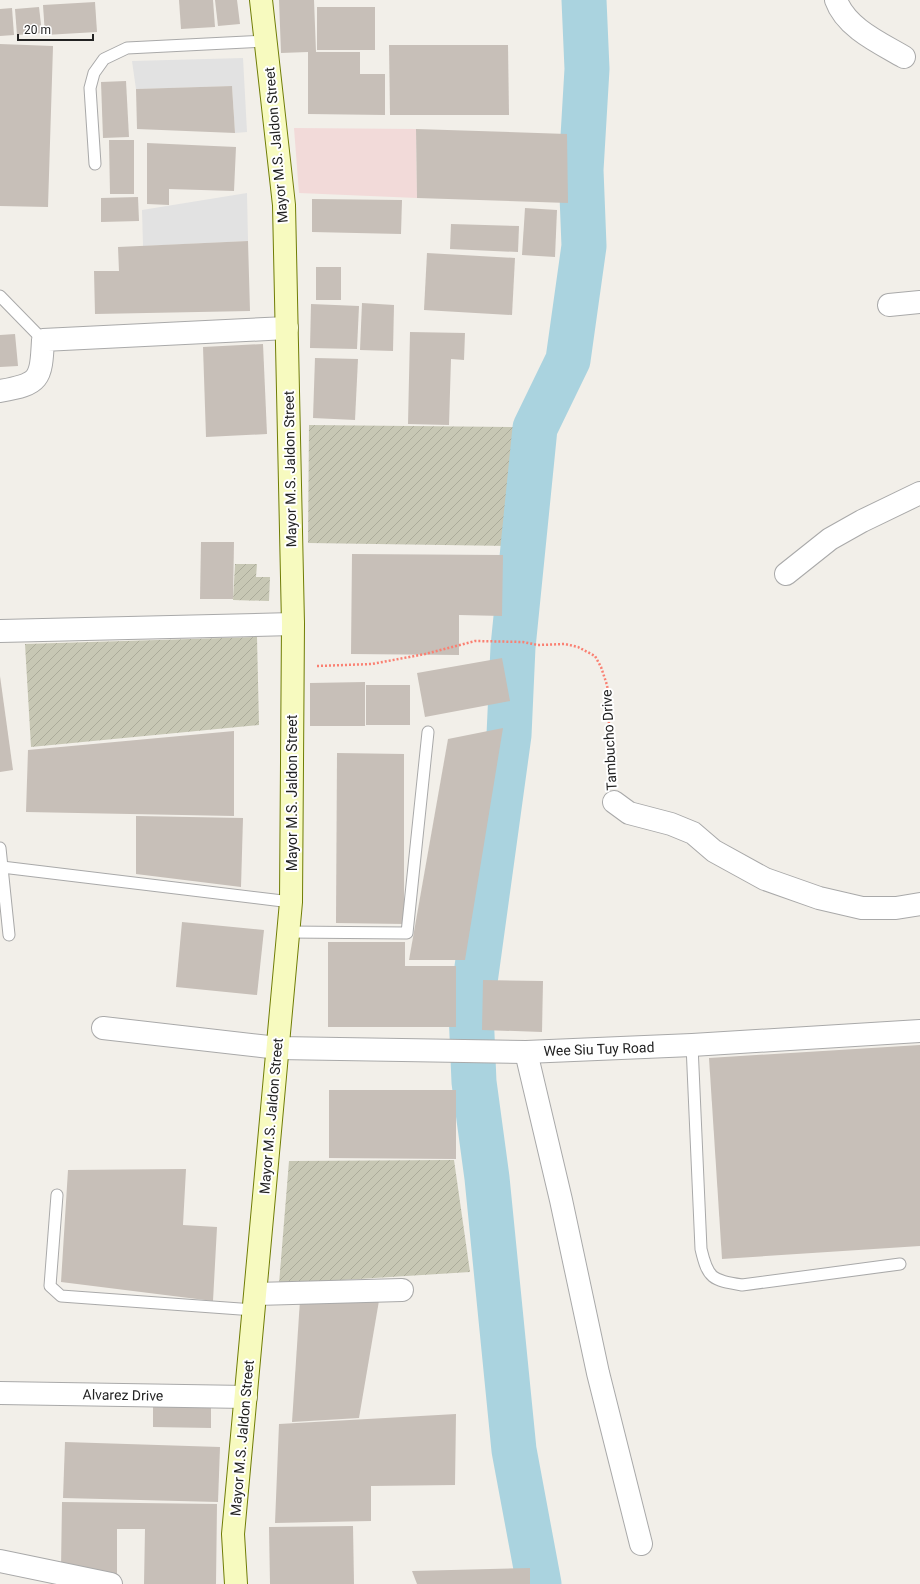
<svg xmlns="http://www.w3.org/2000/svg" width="920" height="1584" viewBox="0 0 920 1584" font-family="Roboto,sans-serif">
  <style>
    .commercial { fill: #f2dad9 }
    .construction { fill: url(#construction-furrows) }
    .parking { fill: #e2e2e2 }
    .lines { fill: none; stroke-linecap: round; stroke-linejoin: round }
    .river { stroke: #aad3df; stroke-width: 45 }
    .building { fill: #c7bfb8 }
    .service-casing { stroke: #a9a9a9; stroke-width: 13 }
    .minor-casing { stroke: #a9a9a9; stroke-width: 24 }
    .secondary-casing { stroke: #707d05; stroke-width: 24 }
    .path { stroke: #fa8072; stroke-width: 2.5; stroke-dasharray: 2 2; stroke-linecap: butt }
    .service { stroke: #fff; stroke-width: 11 }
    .minor { stroke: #fff; stroke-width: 22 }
    .secondary { stroke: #f7fabf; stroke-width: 22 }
    .labels { text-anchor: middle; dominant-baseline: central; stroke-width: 4; stroke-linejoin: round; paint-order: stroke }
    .street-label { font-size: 14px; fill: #222; stroke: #fff }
  </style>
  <defs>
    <pattern id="construction-furrows" width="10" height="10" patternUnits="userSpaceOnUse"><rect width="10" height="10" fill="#c7c7b4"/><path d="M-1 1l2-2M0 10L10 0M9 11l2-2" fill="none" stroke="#abab9a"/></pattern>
  </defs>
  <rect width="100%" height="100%" fill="#f2efe9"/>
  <path class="commercial" d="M294 128 416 129 417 198 299 193Z"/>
  <g class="construction">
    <path d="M309 425 513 427 512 546 308 543Z"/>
    <path d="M235 564H257L256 577H270L269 601 233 600Z"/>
    <path d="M257 637 259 725 31 747 25 644Z"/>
    <path d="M454 1160 470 1272 279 1284 289 1161Z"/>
  </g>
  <g class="parking">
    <path d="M243 58 247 132 235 133 232 86 136 89 132 61Z"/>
    <path d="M247 193 248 241 143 246 142 210Z"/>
  </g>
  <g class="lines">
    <path class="river" d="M539 1584 514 1450 487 1178 474 1082 471 1011 509 735 513 647 535 428 568 360 584 246 581 170 587 69 584 0"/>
  </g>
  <g class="building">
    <path d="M179 0H213L215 27 181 29Z"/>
    <path d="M215 0H237L240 24 218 26Z"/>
    <path d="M279 0H314L316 52H360V74H385V115L308 114V52L281 53Z"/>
    <path d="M95 2 97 32 45 35 43 5Z"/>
    <path d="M39 7 42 33 17 35 15 9Z"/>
    <rect x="317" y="7" width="58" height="43"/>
    <path d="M12 8 14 35 0 36V9Z"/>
    <path d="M0 44 53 46 48 207 0 206Z"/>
    <path d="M389 45H508L509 115H390Z"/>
    <path d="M126 81 129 137 103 138 101 82Z"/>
    <path d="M232 86 235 133 137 129 136 89Z"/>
    <path d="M416 129 567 134 568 203 417 198Z"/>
    <path d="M109 140H134V194H110Z"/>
    <path d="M147 143 236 147 234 191 169 189V205L147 204Z"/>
    <path d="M138 197 139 221 101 222V198Z"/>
    <path d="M312 199 402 200 401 234 312 232Z"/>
    <path d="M525 208 557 210 555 257 522 255Z"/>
    <path d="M451 224 519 226 518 252 450 249Z"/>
    <path d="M248 241 250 311 95 314 94 271H119L118 247Z"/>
    <path d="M427 253 515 258 512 315 424 310Z"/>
    <rect x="316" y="267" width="25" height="33"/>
    <path d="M362 303 394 305 393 351 360 350Z"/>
    <path d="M311 304 359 306 357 349 310 348Z"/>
    <path d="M410 332 465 333 464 360 451 359 449 425 408 424Z"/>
    <path d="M15 334 18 366 0 367V335Z"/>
    <path d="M263 344 267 434 206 437 203 347Z"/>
    <path d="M315 358 358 359 355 420 313 418Z"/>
    <path d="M201 542H234L233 599H200Z"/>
    <path d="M352 554 503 555 502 616 459 615V655L351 654Z"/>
    <path d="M502 658 510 701 425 717 417 673Z"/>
    <path d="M0 676 13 770 0 772Z"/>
    <path d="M365 682V726H310V683Z"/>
    <rect x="366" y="685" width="44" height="40"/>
    <path d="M503 728 465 960H409L448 739Z"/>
    <path d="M234 731V816L26 812 28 750Z"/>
    <path d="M337 753 404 754V924L336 923Z"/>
    <path d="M136 816 243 818 241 887 136 874Z"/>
    <path d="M182 922 264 930 257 995 176 987Z"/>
    <path d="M328 942H405V966H456V1027H328Z"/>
    <path d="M483 980 543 981 542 1032 482 1030Z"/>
    <path d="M920 1045V1246L722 1259 709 1058Z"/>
    <path d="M329 1090H456V1159L329 1158Z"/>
    <path d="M186 1169 183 1225 217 1227 213 1301 61 1282 68 1170Z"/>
    <path d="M382 1283 359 1418 292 1422 300 1300Z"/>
    <path d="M153 1403H211V1428L153 1427Z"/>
    <path d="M456 1414 455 1485 371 1486V1521L275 1523 279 1424Z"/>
    <path d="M65 1442 220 1447 218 1502 63 1498Z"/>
    <path d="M62 1502 217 1504 216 1584H144L145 1529H117V1578L61 1569Z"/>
    <path d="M353 1526 354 1584H270L269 1527Z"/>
    <path d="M530 1568V1584H417L412 1571Z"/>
  </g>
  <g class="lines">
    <defs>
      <g id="service">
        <path d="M95 164 90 88 94 73 104 59 127 48 266 41"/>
        <path d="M0 296 43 340"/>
        <path d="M0 848 9 935"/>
        <path d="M2 867 291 902"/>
        <path d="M288 932 407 933 428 732"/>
        <path d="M692 1045 701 1249C708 1279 712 1280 742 1285L900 1264"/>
        <path d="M57 1195 50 1286 61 1296 254 1310"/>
      </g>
      <g id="minor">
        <path d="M836 0C846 28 880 43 904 57"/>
        <path d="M889 305 920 302"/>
        <path d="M0 391C40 384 41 380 43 340L287 328"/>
        <path d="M786 574 830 539 862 521 920 493"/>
        <path d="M0 631 293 624"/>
        <path d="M614 802 629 813 671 824 693 833 714 851 765 879 819 898 862 908H896L920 904"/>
        <path d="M103 1028 278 1048 526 1052 692 1045 920 1031"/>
        <path d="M526 1052 561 1200 598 1373 641 1544"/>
        <path d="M256 1294 402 1290"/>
        <path d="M0 1393 246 1397"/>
        <path d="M0 1561 111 1584"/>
      </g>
      <path id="secondary" d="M236 1584 233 1534 291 902 293 624 284 205 261 0"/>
    </defs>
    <use href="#service" class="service-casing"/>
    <use href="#minor" class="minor-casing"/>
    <use href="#secondary" class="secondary-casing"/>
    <path class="path" d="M317 666 372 664 425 654 475 641 523 642 538 645 565 644 578 647 595 656 601 667 607 685 610 706 608 735 609 779"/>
    <use href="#service" class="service"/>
    <use href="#minor" class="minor"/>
    <use href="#secondary" class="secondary"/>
  </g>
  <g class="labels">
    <g class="street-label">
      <text transform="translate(276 145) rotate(-95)">Mayor M.S. Jaldon Street</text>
      <text transform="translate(290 469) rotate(-91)">Mayor M.S. Jaldon Street</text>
      <text transform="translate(609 740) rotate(-93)">Tambucho Drive</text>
      <text transform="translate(292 793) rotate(-90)">Mayor M.S. Jaldon Street</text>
      <text transform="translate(599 1049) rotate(-2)">Wee Siu Tuy Road</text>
      <text transform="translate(271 1116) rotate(-85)">Mayor M.S. Jaldon Street</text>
      <text transform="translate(123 1395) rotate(1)">Alvarez Drive</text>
      <text transform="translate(242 1438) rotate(-85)">Mayor M.S. Jaldon Street</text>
    </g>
  </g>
  <path d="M18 34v6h75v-6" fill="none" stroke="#222222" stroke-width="2"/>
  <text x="24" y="34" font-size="12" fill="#222222" stroke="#ffffff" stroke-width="3" paint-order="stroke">20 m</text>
</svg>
